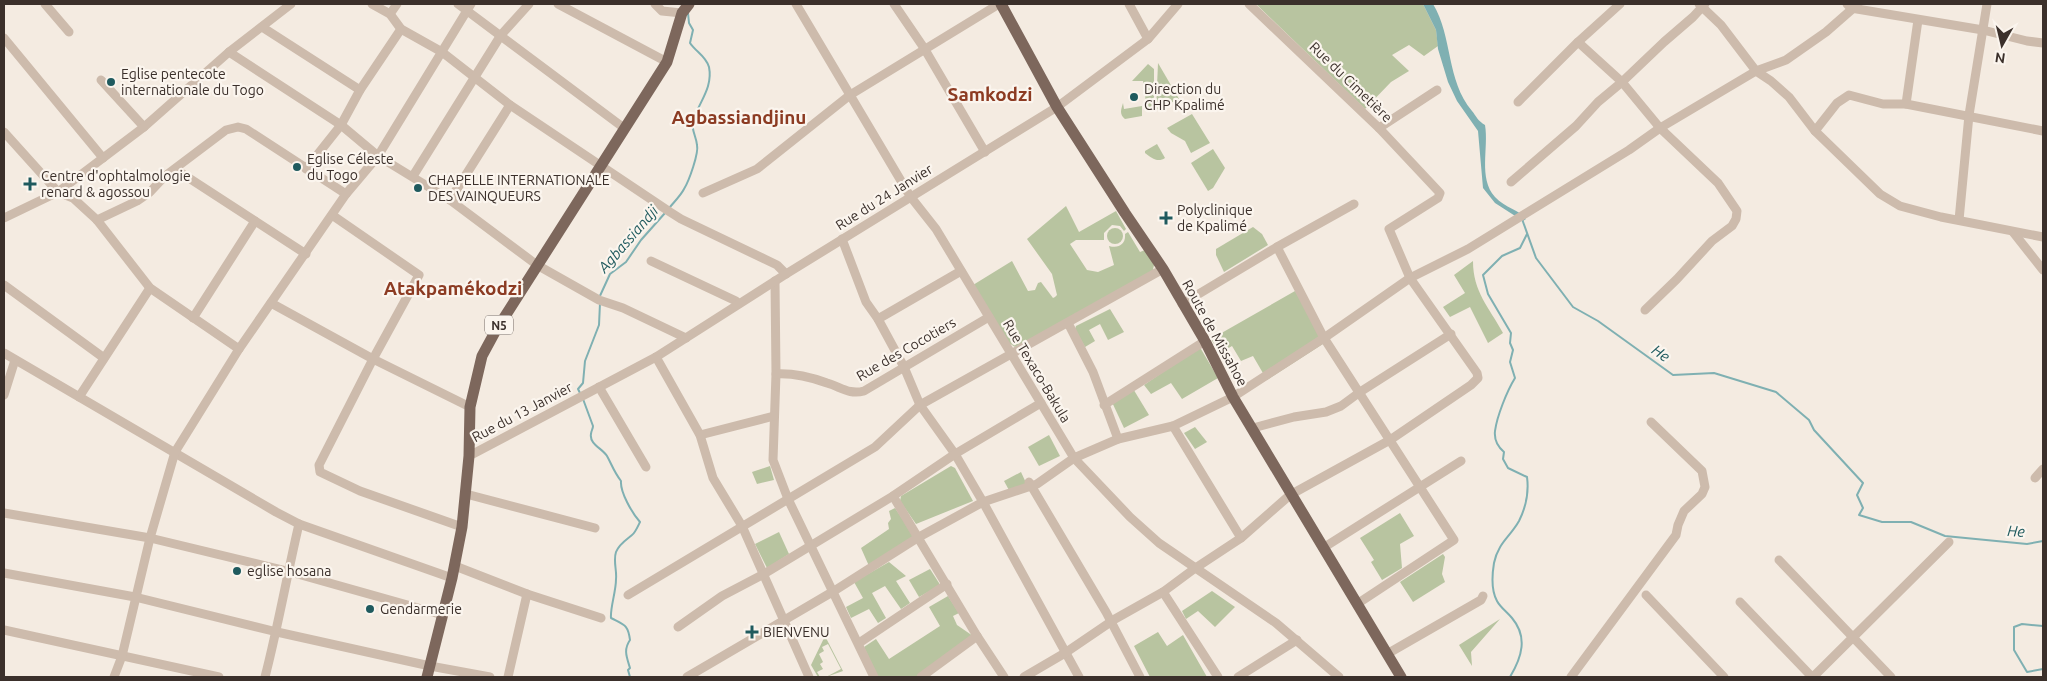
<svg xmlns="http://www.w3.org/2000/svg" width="2047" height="681" viewBox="0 0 2047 681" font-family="Ubuntu,sans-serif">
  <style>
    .green { fill: #b8c4a0 }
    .water { fill: #7fb0b2 }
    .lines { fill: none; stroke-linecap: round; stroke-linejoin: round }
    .stream { stroke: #7fb0b2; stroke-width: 2 }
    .minor { stroke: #cdbbac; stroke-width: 9 }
    .major { stroke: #7d675c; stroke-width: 11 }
    .poi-dot { fill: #1f5a5e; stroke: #fbf5ee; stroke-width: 2 }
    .labels { text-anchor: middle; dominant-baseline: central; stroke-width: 4.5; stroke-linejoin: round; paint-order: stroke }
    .shield { fill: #fbf5ee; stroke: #756b66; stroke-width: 1 }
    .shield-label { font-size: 12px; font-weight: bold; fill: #3b302b }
    .poi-label { font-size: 14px; fill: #3b302b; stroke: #fbf5ee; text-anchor: start }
    .street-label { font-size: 14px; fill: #3b302b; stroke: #fbf5ee }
    .water-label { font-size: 15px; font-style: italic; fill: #1f5a5e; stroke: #fbf5ee }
    .district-label { font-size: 19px; font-weight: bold; fill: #8c3b22; stroke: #fbf5ee }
  </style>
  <rect width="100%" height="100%" fill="#f4ebe1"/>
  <g class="green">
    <path d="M1256 4H1423L1436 30 1438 46 1424 56 1409 45 1392 55 1409 71 1391 82 1365 109Z"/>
    <path d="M1158 63 1179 99 1156 110Z"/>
    <path d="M1148 64 1154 69V108L1147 110 1143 81H1132Z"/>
    <path d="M1123 103 1124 109 1142 106V116L1125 119C1119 114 1121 110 1123 103Z"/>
    <path d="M1192 114 1210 143 1191 153 1185 141 1171 133 1167 128Z"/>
    <path d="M1157 144 1165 158C1158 163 1151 158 1145 153V151Z"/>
    <path d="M1213 149 1225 168 1213 188 1208 191 1191 163Z"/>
    <path d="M1066 206 1079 232 1116 211 1126 229 1124 231 1120 226 1112 225 1104 233V240H1076L1070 244 1087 270 1098 272 1114 265 1109 246C1119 249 1126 244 1125 234L1128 232 1140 252 1145 250 1154 265 1152 274 1015 347 1009 343 973 285 1012 261 1028 291 1035 290 1038 283 1041 282 1053 298 1055 297 1057 295 1052 274 1027 239Z"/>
    <path d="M1253 227 1262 234 1268 245 1224 272 1216 255V249Z"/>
    <circle cx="1115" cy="236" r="8"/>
    <path d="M1473 261C1473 292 1489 307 1503 333L1488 343 1470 307 1450 317 1443 307 1465 293 1454 275Z"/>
    <path d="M1295 291 1326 342 1267 380 1253 356 1241 361 1232 346 1220 353 1211 339Z"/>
    <path d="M1110 309 1124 332 1108 340 1100 324 1089 330 1095 341 1085 347 1075 329 1076 326Z"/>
    <path d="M1198 348 1201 349 1218 378 1182 399 1171 383 1151 394 1144 385Z"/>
    <path d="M1132 387 1149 415 1124 428 1111 400Z"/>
    <path d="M1195 427 1207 442 1195 449 1184 433Z"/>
    <path d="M1049 435 1060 456 1039 466 1028 447Z"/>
    <path d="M770 466 774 480 757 484 752 472Z"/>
    <path d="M951 466 955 468 973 501 916 524 900 501 901 496Z"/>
    <path d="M1021 472 1027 485 1010 492 1004 481Z"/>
    <path d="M895 508 914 536 869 566 861 548 889 529 888 523 891 519 889 511Z"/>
    <path d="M1400 513 1414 536 1400 544 1402 568 1382 580 1371 562 1374 560 1360 538Z"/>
    <path d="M779 532 789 554 767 568 755 544Z"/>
    <path d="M1443 554 1445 557 1442 574 1445 582 1413 602 1400 582Z"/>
    <path d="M889 562 906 576 896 581 910 603 901 609 885 586 872 593 886 618 878 623 869 609 851 618 846 607 863 598 854 582Z"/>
    <path d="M930 569 939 583V586L919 597 909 580Z"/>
    <path d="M1212 591 1235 607 1215 627 1198 611 1186 619 1182 611Z"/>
    <path d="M948 596 959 613 953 616 957 625 973 636 916 677H878L864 647 876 639 889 659 940 626 929 607Z"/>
    <path d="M1500 619 1471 652 1472 666 1459 645Z"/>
    <path d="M1158 632 1167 646 1183 635 1207 677H1150L1134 646Z"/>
    <path d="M825 636 843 671 826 677 841 669 828 644 822 647 824 651 819 654 823 662 820 664 823 669 817 672 820 677H818L811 665Z"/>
  </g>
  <path class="water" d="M1423 4H1433C1453 37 1446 80 1472 111 1476 116 1478 121 1485 125 1489 148 1478 178 1495 197 1505 208 1520 210 1526 219L1523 221 1495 203 1483 188 1478 131 1457 101 1448 82 1438 49 1436 30Z"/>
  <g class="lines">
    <g class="stream">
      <path d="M670 207C675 201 681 195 684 189 689 181 699 153 697 145 696 135 690 129 694 118 700 101 713 87 709 67 706 56 696 52 690 43L693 30 689 23 688 13"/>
      <path d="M1522 219 1536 258 1573 307 1598 321 1673 375 1714 373 1776 392 1809 420 1814 430 1863 483 1857 495 1863 508 1859 515 1882 522H1911L1945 536 2027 544 2043 541"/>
      <path d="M599 298 610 274 626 262 641 240 665 213"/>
      <path d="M581 395 578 389 583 383 585 361 599 325 600 303"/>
      <path d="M583 399 593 426C593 429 591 431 591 434 589 444 603 449 607 456 612 465 614 472 621 481 620 492 632 513 640 522 638 526 635 533 632 535 626 540 619 544 616 552 613 561 617 570 616 579 616 592 610 608 611 618 624 625 628 624 630 640 623 650 627 658 630 668L628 670 630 677"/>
      <path d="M2043 626 2022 624 2014 627V650L2027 672 2043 669"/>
      <path d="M1510 677C1522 657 1528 637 1512 618 1507 612 1500 607 1497 601 1491 590 1492 575 1494 563 1498 543 1510 537 1519 521 1526 507 1529 492 1527 477L1508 468 1503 459 1504 452C1498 447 1494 440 1495 431 1497 416 1507 391 1515 378L1510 362 1513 350 1510 343 1511 333 1488 294 1483 275 1502 256 1520 248 1527 234"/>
    </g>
    <g class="minor">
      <path d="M45 4 69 32"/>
      <path d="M372 4 390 14 401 29 442 52 510 105 670 212 681 219 777 265 786 274"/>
      <path d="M458 4 624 128"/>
      <path d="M558 4 667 62"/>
      <path d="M655 4 662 11 682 13"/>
      <path d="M796 4 910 196 936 229 1074 458 1130 517 1159 543 1276 623 1339 677"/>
      <path d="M894 4 924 48 985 152"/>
      <path d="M1129 4 1148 39"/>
      <path d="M1699 4 1721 25 1756 71 1786 60 1826 32 1858 4"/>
      <path d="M1847 4 1851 8 1983 30 2027 41 2043 43"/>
      <path d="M390 14 397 4"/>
      <path d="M262 27 360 90"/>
      <path d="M4 38 103 158"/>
      <path d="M229 52 341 125 378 156 450 200 537 265 599 300 623 308 686 338"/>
      <path d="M101 80 144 127"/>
      <path d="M1518 102 1578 42 1620 4"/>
      <path d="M1906 104 1918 20"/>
      <path d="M1379 128 1437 90"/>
      <path d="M1815 131 1837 103 1849 95 1883 104H1906L2043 131"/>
      <path d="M4 132 58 192 73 198 97 220 150 288 239 349"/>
      <path d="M175 169 306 254"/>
      <path d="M306 169 341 125 360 90 401 29"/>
      <path d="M413 176 501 35 529 4"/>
      <path d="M1511 182 1576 126 1598 102 1622 82 1578 42"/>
      <path d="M703 193 757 169 850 95 999 4"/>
      <path d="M450 200 510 105"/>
      <path d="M332 215 419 275 373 359 319 465 320 472 360 491 462 527"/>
      <path d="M4 218 58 192 144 127 229 52 291 4"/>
      <path d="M97 220 137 201 150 192 165 176 226 130 238 127 246 129 346 194"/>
      <path d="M1959 220 1969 115 1987 4"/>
      <path d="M2013 232 2043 270"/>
      <path d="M842 239 866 302 878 319 904 367 920 405 955 454 983 502 1079 677"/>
      <path d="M1277 247 1324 338 1454 540 1357 604"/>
      <path d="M651 261 736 301 738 304"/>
      <path d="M775 281 776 374 773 460 788 499 874 677"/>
      <path d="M4 285 104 358"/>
      <path d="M271 303 373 359 470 407"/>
      <path d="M1182 304 1277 247 1354 204"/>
      <path d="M1645 310 1677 279 1712 241 1732 226 1736 219 1737 211 1718 183 1660 128 1622 82 1664 42 1693 17 1705 4"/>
      <path d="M193 318 255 221"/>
      <path d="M878 319 961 271"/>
      <path d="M1068 323 1093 372 1118 439"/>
      <path d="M4 353 276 512 299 524 452 578"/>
      <path d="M656 357 700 435 713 478 742 526 809 677"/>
      <path d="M776 374C794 373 810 377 827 383 841 387 849 395 864 391L989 317"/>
      <path d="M599 387 646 467"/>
      <path d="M4 395 15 360"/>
      <path d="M79 397 150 288"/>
      <path d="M1104 405 1205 341"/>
      <path d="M1173 426 1241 538"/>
      <path d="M1253 428 1294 417 1326 412 1341 406 1360 392 1451 334"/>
      <path d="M700 435 774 416"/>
      <path d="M469 456 656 357 786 274 1057 107 1148 39 1178 4"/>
      <path d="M2035 478 2043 469"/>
      <path d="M1029 482 1106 612 1140 677"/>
      <path d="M466 494 595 528"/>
      <path d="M893 496 977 636 1004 677"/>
      <path d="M4 513 150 538 287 571 443 615"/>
      <path d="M1323 548 1461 461"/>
      <path d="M1779 560 1891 677"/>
      <path d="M455 566 527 594 601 618"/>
      <path d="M4 573 135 597 277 632 430 666 490 677"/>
      <path d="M1163 592 1218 677"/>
      <path d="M628 595 875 447 920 405 1163 269"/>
      <path d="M1646 595 1724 677"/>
      <path d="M1740 602 1812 677"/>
      <path d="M678 627 722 596 764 574 893 496 955 454 1041 403"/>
      <path d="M4 630 219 677"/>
      <path d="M859 643 947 584"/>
      <path d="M1387 654 1481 600 1483 596"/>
      <path d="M114 677 122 656 150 538 175 452 239 349 346 194 378 156 471 4"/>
      <path d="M265 677C278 627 287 575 299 524"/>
      <path d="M508 677 527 594"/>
      <path d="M687 677 834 591 919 537 983 502 1037 484 1074 458 1118 439 1173 426 1233 397 1324 338 1410 278 1468 249 1629 150 1660 128 1756 71 1771 81 1789 97 1815 131 1880 194 1900 206 1941 217 2043 237"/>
      <path d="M921 677 977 636"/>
      <path d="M1024 677 1065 653 1115 619 1163 592 1194 569 1241 538 1290 495 1390 440 1471 385 1478 378 1477 373 1410 278 1389 229 1438 198 1440 193 1379 128 1249 4"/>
      <path d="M1238 677 1297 640"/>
      <path d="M1571 677 1676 535 1678 525 1684 511 1702 494 1705 487 1702 471 1651 422"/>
      <path d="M1813 677 1949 542"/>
    </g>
    <g class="major">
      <path d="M1001 4 1057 107 1125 213 1163 269 1205 341 1233 397 1401 677"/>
      <path d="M427 677 452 578 462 527 469 456 470 407 482 356 495 332 667 62 682 13 689 4"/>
    </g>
  </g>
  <g class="poi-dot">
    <circle cx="111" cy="82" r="5"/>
    <circle cx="1134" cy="97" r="5"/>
    <circle cx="297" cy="167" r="5"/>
    <path d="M27.5 176.5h5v5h5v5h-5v5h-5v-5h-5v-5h5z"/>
    <circle cx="418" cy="188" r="5"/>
    <path d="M1163.5 210.5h5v5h5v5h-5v5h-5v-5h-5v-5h5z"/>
    <circle cx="237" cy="571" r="5"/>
    <circle cx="370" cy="609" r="5"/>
    <path d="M749.5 624.5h5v5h5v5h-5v5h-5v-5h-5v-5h5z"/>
  </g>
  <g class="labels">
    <rect class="shield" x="485" y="315.5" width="28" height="19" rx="4"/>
    <g class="shield-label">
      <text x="499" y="325">N5</text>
    </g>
    <g class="poi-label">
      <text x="121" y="74">Eglise pentecote<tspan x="121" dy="16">internationale du Togo</tspan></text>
      <text x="1144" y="89">Direction du<tspan x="1144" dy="16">CHP Kpalimé</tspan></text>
      <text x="307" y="159">Eglise Céleste<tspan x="307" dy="16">du Togo</tspan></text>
      <text x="41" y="176">Centre d'ophtalmologie<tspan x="41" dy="16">renard &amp; agossou</tspan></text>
      <text x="428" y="180">CHAPELLE INTERNATIONALE<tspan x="428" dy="16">DES VAINQUEURS</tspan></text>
      <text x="1177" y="210">Polyclinique<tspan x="1177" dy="16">de Kpalimé</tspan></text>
      <text x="247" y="571">eglise hosana</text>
      <text x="380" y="609">Gendarmerie</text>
      <text x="763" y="632">BIENVENU</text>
    </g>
    <g class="street-label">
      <text transform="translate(1351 82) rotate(44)">Rue du Cimetière</text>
      <text transform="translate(884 197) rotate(-32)">Rue du 24 Janvier</text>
      <text transform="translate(1215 333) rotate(61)">Route de Missahoe</text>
      <text transform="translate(906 349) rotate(-30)">Rue des Cocotiers</text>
      <text transform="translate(1037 371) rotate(59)">Rue Texaco-Bakula</text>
      <text transform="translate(522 412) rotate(-28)">Rue du 13 Janvier</text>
    </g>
    <g class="water-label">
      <text transform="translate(628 239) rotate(-49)">Agbassiandji</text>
      <text transform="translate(1661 353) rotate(34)">He</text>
      <text transform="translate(2016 531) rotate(3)">He</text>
    </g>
    <g class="district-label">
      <text x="990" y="94">Samkodzi</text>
      <text x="739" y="117">Agbassiandjinu</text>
      <text x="453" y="288">Atakpamékodzi</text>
    </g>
  </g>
  <rect width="2047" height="681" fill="none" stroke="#3b302b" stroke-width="10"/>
  <g transform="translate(2002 45) rotate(188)" stroke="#fbf5ee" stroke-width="4" paint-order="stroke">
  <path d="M0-4L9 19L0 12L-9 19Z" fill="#3b302b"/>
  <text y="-8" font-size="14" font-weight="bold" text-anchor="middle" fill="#3b302b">N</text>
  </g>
</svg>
